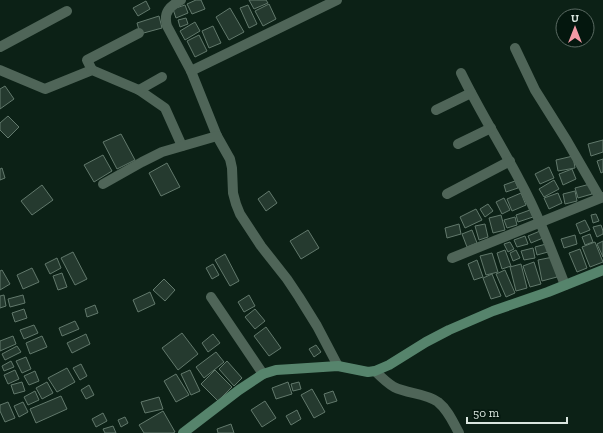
<svg xmlns="http://www.w3.org/2000/svg" width="603" height="433" viewBox="0 0 603 433" font-family="'Zilla Slab',serif">
  <style>
    .building { fill: #253a2f; stroke: #62796c }
    .lines { fill: none; stroke-linecap: round; stroke-linejoin: round }
    .street { stroke: #4f6558; stroke-width: 10 }
    .secondary { stroke: #56846c; stroke-width: 10 }
  </style>
  <rect width="100%" height="100%" fill="#0c2116"/>
  <g class="building">
    <path d="M196 0H201L205 9 192 14 187 4Z"/>
    <path d="M249 0H266L268 3 254 9Z"/>
    <path d="M146 1 150 9 138 16 133 8Z"/>
    <path d="M269 4 276 19 263 26 255 11Z"/>
    <path d="M185 5 188 13 176 18 173 9Z"/>
    <path d="M248 5 257 24 249 28 240 8Z"/>
    <path d="M230 8 244 32 229 40 216 17Z"/>
    <path d="M159 16 162 28 140 34 137 23Z"/>
    <path d="M186 18 188 24 180 27 178 20Z"/>
    <path d="M195 22 200 31 185 40 180 31Z"/>
    <path d="M213 26 221 43 209 48 202 31Z"/>
    <path d="M199 35 207 51 195 57 187 41Z"/>
    <path d="M5 86 14 99 0 109V89Z"/>
    <path d="M8 116 19 127 8 138 0 130V123Z"/>
    <path d="M121 134 135 160 117 169 103 142Z"/>
    <path d="M603 140V152L591 156 588 144Z"/>
    <path d="M103 155 112 171 94 182 84 165Z"/>
    <path d="M573 156 575 168 558 171 556 160Z"/>
    <path d="M603 159V172L601 173 597 161Z"/>
    <path d="M167 163 180 187 161 196 149 173Z"/>
    <path d="M549 167 554 178 540 184 535 174Z"/>
    <path d="M2 168 5 178 0 180V169Z"/>
    <path d="M572 169 576 179 563 185 559 174Z"/>
    <path d="M554 180 559 189 544 197 539 189Z"/>
    <path d="M515 181 518 188 506 192 504 185Z"/>
    <path d="M590 184 592 194 578 198 575 188Z"/>
    <path d="M42 185 53 200 32 215 21 201Z"/>
    <path d="M269 191 277 203 266 211 258 199Z"/>
    <path d="M575 191 577 201 565 204 563 194Z"/>
    <path d="M521 193 526 205 512 211 507 199Z"/>
    <path d="M558 193 562 203 549 209 544 198Z"/>
    <path d="M504 198 510 210 502 214 496 202Z"/>
    <path d="M488 204 493 211 485 217 480 209Z"/>
    <path d="M476 209 482 220 465 228 460 217Z"/>
    <path d="M530 210 533 217 518 222 516 215Z"/>
    <path d="M596 214 599 221 593 223 591 215Z"/>
    <path d="M501 215 505 230 493 233 489 218Z"/>
    <path d="M515 217 517 225 507 228 504 220Z"/>
    <path d="M585 220 590 230 580 234 576 224Z"/>
    <path d="M459 224 461 234 447 238 445 228Z"/>
    <path d="M485 224 488 237 479 240 475 226Z"/>
    <path d="M601 225 603 231V234L597 237 593 227Z"/>
    <path d="M308 230 319 248 301 259 290 241Z"/>
    <path d="M472 230 477 243 467 247 462 234Z"/>
    <path d="M540 231 543 238 531 243 528 236Z"/>
    <path d="M590 234 593 242 585 245 582 237Z"/>
    <path d="M575 235 577 244 564 248 561 239Z"/>
    <path d="M525 236 528 244 517 247 514 240Z"/>
    <path d="M603 241V257L597 244Z"/>
    <path d="M510 242 514 249 508 252 504 244Z"/>
    <path d="M595 242 603 262 590 267 582 247Z"/>
    <path d="M546 244 548 252 537 255 535 247Z"/>
    <path d="M533 248 535 258 524 260 521 251Z"/>
    <path d="M580 249 587 268 577 272 569 253Z"/>
    <path d="M505 250 511 266 502 269 497 253Z"/>
    <path d="M516 250 520 258 513 261 510 253Z"/>
    <path d="M73 252 87 279 75 285 61 258Z"/>
    <path d="M492 253 498 272 486 275 480 256Z"/>
    <path d="M225 254 239 281 230 286 215 260Z"/>
    <path d="M553 257 557 277 542 281 538 260Z"/>
    <path d="M57 258 61 268 50 274 45 264Z"/>
    <path d="M477 260 483 277 474 280 468 264Z"/>
    <path d="M534 262 541 284 530 287 523 266Z"/>
    <path d="M213 264 219 275 212 279 206 268Z"/>
    <path d="M521 264 527 288 516 291 510 267Z"/>
    <path d="M32 268 39 282 23 289 17 275Z"/>
    <path d="M2 270 10 284 0 290V271Z"/>
    <path d="M505 270 515 293 506 297 496 274Z"/>
    <path d="M62 273 67 287 58 290 53 276Z"/>
    <path d="M492 274 501 296 491 299 483 278Z"/>
    <path d="M164 279 175 290 165 301 153 290Z"/>
    <path d="M150 292 155 304 138 312 133 300Z"/>
    <path d="M4 295 6 306 0 308V296Z"/>
    <path d="M23 295 25 303 10 307 8 299Z"/>
    <path d="M249 295 255 306 244 312 238 302Z"/>
    <path d="M95 305 98 313 87 317 85 309Z"/>
    <path d="M24 309 27 318 15 322 12 313Z"/>
    <path d="M255 309 265 321 255 329 245 317Z"/>
    <path d="M75 321 79 329 62 336 59 328Z"/>
    <path d="M34 325 38 333 24 339 20 330Z"/>
    <path d="M266 327 281 348 269 356 254 336Z"/>
    <path d="M182 333 198 354 178 370 162 348Z"/>
    <path d="M86 334 90 344 72 353 67 343Z"/>
    <path d="M213 334 220 343 208 352 202 343Z"/>
    <path d="M13 336 16 344 0 351V341Z"/>
    <path d="M42 336 47 347 30 354 26 343Z"/>
    <path d="M316 345 321 352 314 357 309 349Z"/>
    <path d="M17 346 21 352 5 360 2 354Z"/>
    <path d="M216 352 224 362 204 378 196 367Z"/>
    <path d="M26 357 31 369 22 373 16 361Z"/>
    <path d="M11 361 14 367 4 371 2 366Z"/>
    <path d="M227 361 242 378 234 386 219 369Z"/>
    <path d="M81 364 87 376 80 380 73 368Z"/>
    <path d="M67 368 75 382 57 392 48 378Z"/>
    <path d="M15 370 19 379 8 384 4 375Z"/>
    <path d="M190 370 200 391 191 395 181 374Z"/>
    <path d="M215 370 232 387 218 401 201 384Z"/>
    <path d="M35 371 39 381 29 385 24 376Z"/>
    <path d="M176 374 189 395 176 402 164 381Z"/>
    <path d="M22 382 25 391 14 394 11 385Z"/>
    <path d="M47 382 53 393 42 399 36 388Z"/>
    <path d="M288 382 292 394 276 399 272 388Z"/>
    <path d="M299 382 301 389 293 391 291 384Z"/>
    <path d="M89 385 94 395 86 399 81 390Z"/>
    <path d="M312 389 325 412 314 418 301 395Z"/>
    <path d="M35 391 39 400 28 405 24 397Z"/>
    <path d="M333 391 337 401 327 404 324 394Z"/>
    <path d="M61 396 67 409 36 423 30 409Z"/>
    <path d="M159 397 163 409 145 413 141 402Z"/>
    <path d="M265 401 276 418 262 427 251 410Z"/>
    <path d="M8 402 15 418 5 422 0 411V405Z"/>
    <path d="M23 402 28 412 19 417 14 406Z"/>
    <path d="M297 410 301 419 291 425 286 416Z"/>
    <path d="M163 411 175 432 173 433H144L139 425Z"/>
    <path d="M103 413 107 421 96 427 92 419Z"/>
    <path d="M125 417 128 423 121 427 118 420Z"/>
    <path d="M231 424 234 433H218L217 429Z"/>
    <path d="M113 426 116 433H105L103 429Z"/>
  </g>
  <g class="lines">
    <g class="street">
      <path d="M181 0C170 6 163 12 167 26L191 71 217 136 230 159 232 168 233 193 236 204 240 214 261 246 287 279 299 297 317 326 338 366"/>
      <path d="M0 47 67 11"/>
      <path d="M515 48 535 90 567 141 600 198"/>
      <path d="M0 70 45 89 92 70 139 90 165 108 182 146"/>
      <path d="M92 70 87 60 139 33"/>
      <path d="M191 71 337 0"/>
      <path d="M461 73C479 110 501 145 520 181 538 214 551 249 565 285"/>
      <path d="M139 90 162 77"/>
      <path d="M436 110 471 93"/>
      <path d="M458 144 491 128"/>
      <path d="M103 184 142 162 162 152 217 136"/>
      <path d="M447 194 510 161"/>
      <path d="M452 258 603 197"/>
      <path d="M211 297 263 374"/>
      <path d="M375 371C381 377 387 383 394 387 408 394 425 393 438 402 448 410 453 422 459 433"/>
    </g>
    <path class="secondary" d="M183 433 239 390 263 374 276 370 292 369 338 366 368 372 375 371 389 365 426 342 449 330 493 311 548 292 603 270"/>
  </g>
  <g transform="translate(575 28)"><circle r="19" fill="#04170e" stroke="#5a6a62"/>
  <path d="M0-3L7 15L0 10L-7 15Z" fill="#f49aa6"/>
  <text y="-6" font-size="11" font-weight="bold" text-anchor="middle" fill="#dae6df">U</text>
  </g>
  <path d="M467 417v6h100v-6" fill="none" stroke="#dae6df" stroke-width="2"/>
  <text x="473" y="417" font-size="12" fill="#dae6df" stroke="#04170e" stroke-width="3" paint-order="stroke">50 m</text>
</svg>
